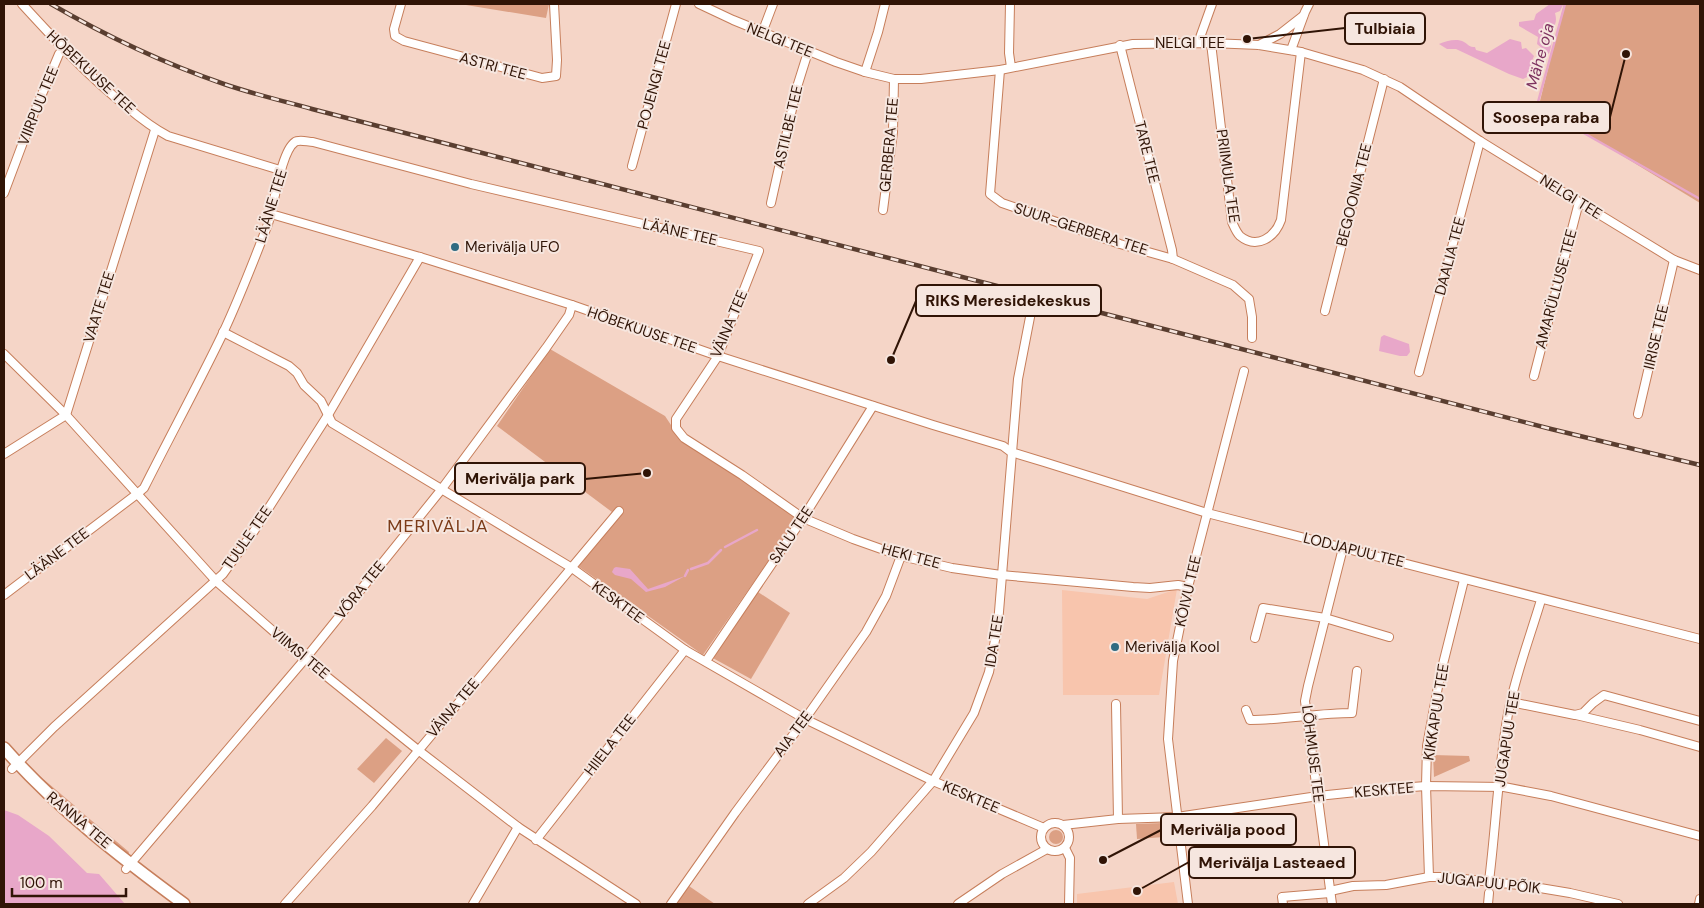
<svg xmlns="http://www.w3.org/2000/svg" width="1704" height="908" viewBox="0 0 1704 908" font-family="'DM Sans',sans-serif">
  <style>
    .built { fill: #f8c5ad }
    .green { fill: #dca084 }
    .water { fill: #e8a7c9 }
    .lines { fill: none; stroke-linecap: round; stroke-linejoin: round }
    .stream { stroke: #e8a7c9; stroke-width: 2.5 }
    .street-casing { stroke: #c67e5b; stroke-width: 10 }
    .secondary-casing { stroke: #c67e5b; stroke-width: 14 }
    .street { stroke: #fff; stroke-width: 8 }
    .secondary { stroke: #fff; stroke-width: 11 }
    .rail-casing { stroke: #5a3e30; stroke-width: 4.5 }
    .rail { stroke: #f6e6df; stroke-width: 2.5; stroke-dasharray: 8; stroke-linecap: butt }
    .poi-dot { fill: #2f6b82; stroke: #f6e6df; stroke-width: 2 }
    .labels { text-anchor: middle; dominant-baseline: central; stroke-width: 4; stroke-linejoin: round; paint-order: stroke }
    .street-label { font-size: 15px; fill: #301406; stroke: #f6e6df }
    .poi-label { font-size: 15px; fill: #301406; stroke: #f6e6df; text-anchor: start }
    .water-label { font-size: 16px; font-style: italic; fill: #7e3360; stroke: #f6e6df }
    .quarter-label { font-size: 18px; letter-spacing: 1px; fill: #7c3b18; stroke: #f6e6df }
    .leader { fill: none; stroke: #301406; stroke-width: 2 }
    .callout-dot { fill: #301406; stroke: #f6e6df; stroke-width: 2 }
    .callout { fill: #f6e6df; stroke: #301406; stroke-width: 2 }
    .callout-label { font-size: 16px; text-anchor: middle; font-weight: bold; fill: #301406 }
  </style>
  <rect width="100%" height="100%" fill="#f5d5c7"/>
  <g class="built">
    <path d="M1177 589 1159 695H1063L1062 590 1147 599Z"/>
    <path d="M1174 882 1178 904H1077V894Z"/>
  </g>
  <g class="green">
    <path d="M466 4H549L546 18 466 5Z"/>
    <path d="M1564 4H1700V203L1539 105Z"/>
    <path d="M550 349 665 416 677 434 799 517 703 655 571 561 612 512 497 426Z"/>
    <path d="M755 590 790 613 751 679 711 657Z"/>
    <path d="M386 738 402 751 374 783 357 769Z"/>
    <path d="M1433 755 1469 756 1470 761 1434 777Z"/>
    <path d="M29 767 75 806 72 810 27 768Z"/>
    <path d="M79 810 129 852 128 855 76 813Z"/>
    <path d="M1163 823 1164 837 1137 839 1136 824Z"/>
    <circle cx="1056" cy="837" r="7"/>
    <path d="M689 886 715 904H676Z"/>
  </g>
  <g class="water">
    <path d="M1550 4H1562L1563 5 1560 11 1555 13C1558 25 1553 24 1552 33 1552 41 1552 45 1549 54L1537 44 1538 37 1519 26V22L1534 20 1536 14Z"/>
    <path d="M1510 39 1521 42 1522 49 1526 48 1534 56 1531 63 1535 68 1533 74 1523 79 1509 74 1456 49H1447L1439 44C1446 41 1457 38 1464 42 1469 45 1469 47 1475 47L1476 50 1487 53Z"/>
    <path d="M1384 335 1409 344 1410 352 1407 356H1400L1379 351 1381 337Z"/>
    <path d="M616 567 630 569 648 589 685 576 665 587 646 592 631 579 615 575 612 572 614 568Z"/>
    <path d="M4 810 18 815 49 836 87 873 99 874 125 904H4Z"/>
  </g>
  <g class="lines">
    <g class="stream">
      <path d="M1565 4 1538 102V107L1700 199"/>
      <path d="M725 547 757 530"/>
      <path d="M691 569 708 563 721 550"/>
      <path d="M685 576 688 570"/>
    </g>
    <defs>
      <g id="street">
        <path d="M22 4C55 40 88 76 127 107 140 118 153 128 168 136L280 170"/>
        <path d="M401 4 394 29 395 36 404 41 542 78 556 76 557 60 554 4"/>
        <path d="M699 4 733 20 836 62 865 72 894 79H921L1000 70 1133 44 1211 43 1259 45 1301 52 1363 70 1400 87 1480 141 1579 202 1674 260 1700 270"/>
        <path d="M1010 4 1009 53 1011 67"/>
        <path d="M762 33 773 4"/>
        <path d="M1198 43 1212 4"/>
        <path d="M1211 43 1232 222C1234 226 1236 232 1240 236 1257 250 1275 237 1281 220L1301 52"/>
        <path d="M1120 45 1172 250 1173 259"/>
        <path d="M1259 45 1280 34 1303 16"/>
        <path d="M1291 50 1305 12 1309 4"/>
        <path d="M1000 70 990 194 1002 203 1120 244 1173 259 1233 285 1249 299 1252 317V338"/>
        <path d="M865 72 878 32 885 4"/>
        <path d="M632 166 676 4"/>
        <path d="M4 193 34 113 59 54 63 49"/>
        <path d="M771 203 797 87 808 52"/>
        <path d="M883 210 893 132 894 79"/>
        <path d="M271 214 420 257 572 305 718 356 933 425 1003 446 1011 452 1044 462 1207 513 1700 639"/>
        <path d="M1325 311 1384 79"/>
        <path d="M223 332 289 366 297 373 304 385 321 401 332 423 572 568 685 650 805 719 933 781 1044 828"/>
        <path d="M4 354 66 415 216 581 305 659 418 750 518 827 636 904"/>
        <path d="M1419 372 1480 141"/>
        <path d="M1534 376 1579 202"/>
        <path d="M1638 414 1674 260"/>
        <path d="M4 454 66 415 155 130"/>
        <path d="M4 595 137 494 144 488C170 436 198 385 223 333 240 297 254 260 268 224 274 206 281 151 295 142 299 139 308 142 313 142L471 184 759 251 718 356 676 419V428L684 438 742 475 803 518 853 539 901 556 952 568 1001 575 1133 587 1150 588 1178 585 1188 587"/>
        <path d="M1255 638 1263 608 1325 618 1389 637"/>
        <path d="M706 661 803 518 873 406"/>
        <path d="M1511 702 1575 715 1583 713 1593 703 1604 695 1700 721"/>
        <path d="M1116 704 1118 819"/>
        <path d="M1246 710 1250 720C1284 720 1318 713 1352 713L1357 671"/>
        <path d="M1576 715 1640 730 1700 747"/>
        <path d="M12 769 54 727 223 574 254 531 328 415 420 257"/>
        <circle cx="1055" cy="837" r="14"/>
        <path d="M1063 825 1118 819 1177 817 1318 796 1385 789 1426 786 1504 787 1551 796 1700 836"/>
        <path d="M536 840 685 650"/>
        <path d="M1065 848 1070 858 1069 904"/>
        <path d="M126 869 305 659 441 490 546 348 569 315 572 305"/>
        <path d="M1429 877 1426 786 1427 746 1440 676 1464 580"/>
        <path d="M1489 881C1496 826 1498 769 1508 714 1515 676 1530 637 1541 600"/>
        <path d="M1330 891 1353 886 1386 885 1429 877H1446L1528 886 1570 893 1618 904"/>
        <path d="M285 904 372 806 619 511"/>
        <path d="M473 904 518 827"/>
        <path d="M671 904 735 813 805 719 866 632 886 596 901 556"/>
        <path d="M808 904 844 878 871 852 933 781 974 713 989 672 998 624 1018 379 1031 312"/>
        <path d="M958 904 1002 874 1047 849"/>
        <path d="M1188 904 1168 739 1173 661 1188 587 1244 371"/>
        <path d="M1283 904 1282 897 1330 893"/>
        <path d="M1332 904 1305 701 1308 686 1343 548"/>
        <path d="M1488 904 1489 893"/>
        <path d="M1699 904 1700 899"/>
      </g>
      <path id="secondary" d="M4 748C57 808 120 857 184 904"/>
    </defs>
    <use href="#street" class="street-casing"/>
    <use href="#secondary" class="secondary-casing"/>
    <use href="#street" class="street"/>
    <use href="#secondary" class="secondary"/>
    <defs>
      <path id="rail" d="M51 4C106 36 163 63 224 84 253 94 283 101 312 109L1551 429 1700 465"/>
    </defs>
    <use href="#rail" class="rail-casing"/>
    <use href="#rail" class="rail"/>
  </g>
  <g class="poi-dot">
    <circle cx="455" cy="247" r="5"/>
    <circle cx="1115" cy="647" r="5"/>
  </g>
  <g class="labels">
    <g class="street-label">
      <text transform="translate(780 40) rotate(22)">NELGI TEE</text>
      <text x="1190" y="43">NELGI TEE</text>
      <text transform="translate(493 66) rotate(15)">ASTRI TEE</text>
      <text transform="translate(91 72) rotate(43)">HÕBEKUUSE TEE</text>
      <text transform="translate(654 85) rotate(-75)">POJENGI TEE</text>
      <text transform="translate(38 106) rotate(-68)">VIIRPUU TEE</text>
      <text transform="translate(788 127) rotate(-77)">ASTILBE TEE</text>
      <text transform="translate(889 145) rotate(-85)">GERBERA TEE</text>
      <text transform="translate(1147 152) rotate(76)">TARE TEE</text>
      <text transform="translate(1228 176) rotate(82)">PRIIMULA TEE</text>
      <text transform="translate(1354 195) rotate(-76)">BEGOONIA TEE</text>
      <text transform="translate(1571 197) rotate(32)">NELGI TEE</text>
      <text transform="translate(271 206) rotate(-73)">LÄÄNE TEE</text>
      <text transform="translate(1081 229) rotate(18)">SUUR-GERBERA TEE</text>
      <text transform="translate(680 232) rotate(13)">LÄÄNE TEE</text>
      <text transform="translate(1450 256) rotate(-75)">DAALIA TEE</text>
      <text transform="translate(1556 289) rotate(-75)">AMARÜLLUSE TEE</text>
      <text transform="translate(99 307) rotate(-73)">VAATE TEE</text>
      <text transform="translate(729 324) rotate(-67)">VÄINA TEE</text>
      <text transform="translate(642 330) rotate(19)">HÕBEKUUSE TEE</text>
      <text transform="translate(1656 337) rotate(-77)">IIRISE TEE</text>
      <text transform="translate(791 535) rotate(-56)">SALU TEE</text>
      <text transform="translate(247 538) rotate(-55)">TUULE TEE</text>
      <text transform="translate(1354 550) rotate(14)">LODJAPUU TEE</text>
      <text transform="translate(57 554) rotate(-37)">LÄÄNE TEE</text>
      <text transform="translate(911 556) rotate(15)">HEKI TEE</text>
      <text transform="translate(360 590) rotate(-51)">VÕRA TEE</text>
      <text transform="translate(1188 591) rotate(-77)">KÕIVU TEE</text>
      <text transform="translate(618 602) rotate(36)">KESKTEE</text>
      <text transform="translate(994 641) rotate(-81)">IDA TEE</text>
      <text transform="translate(300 653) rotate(40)">VIIMSI TEE</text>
      <text transform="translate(453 708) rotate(-50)">VÄINA TEE</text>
      <text transform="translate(1436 712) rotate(-81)">KIKKAPUU TEE</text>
      <text transform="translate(793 734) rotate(-53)">AIA TEE</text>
      <text transform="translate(1507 739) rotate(-81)">JUGAPUU TEE</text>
      <text transform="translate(610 745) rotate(-52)">HIIELA TEE</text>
      <text transform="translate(1313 754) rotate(83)">LÕHMUSE TEE</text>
      <text transform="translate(1384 790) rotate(-5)">KESKTEE</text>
      <text transform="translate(971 797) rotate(23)">KESKTEE</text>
      <text transform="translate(79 820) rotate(40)">RANNA TEE</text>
      <text transform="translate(1489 883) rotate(6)">JUGAPUU PÕIK</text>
    </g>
    <g class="poi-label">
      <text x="465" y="247">Merivälja UFO</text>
      <text x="1125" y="647">Merivälja Kool</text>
    </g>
    <g class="water-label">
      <text transform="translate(1540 56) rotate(-75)">Mähe oja</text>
    </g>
    <g class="quarter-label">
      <text x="438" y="526">MERIVÄLJA</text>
    </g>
  </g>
  <path class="leader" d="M1247 39L1345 28M1626 54L1610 117M891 360L916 301M647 473L585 479M1103 860L1161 830M1137 891L1189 862"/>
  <g class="callout-dot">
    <circle cx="1247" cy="39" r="5"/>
    <circle cx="1626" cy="54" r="5"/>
    <circle cx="891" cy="360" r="5"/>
    <circle cx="647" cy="473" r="5"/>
    <circle cx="1103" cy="860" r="5"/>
    <circle cx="1137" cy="891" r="5"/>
  </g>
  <g class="callout">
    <rect x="1345" y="13" width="80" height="31" rx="5"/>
    <rect x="1483" y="102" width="127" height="31" rx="5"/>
    <rect x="916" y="285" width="185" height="31" rx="5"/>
    <rect x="455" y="463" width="130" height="31" rx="5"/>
    <rect x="1161" y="814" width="135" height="31" rx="5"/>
    <rect x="1189" y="847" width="166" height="31" rx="5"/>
  </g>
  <g class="callout-label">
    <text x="1385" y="34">Tulbiaia</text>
    <text x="1546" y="123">Soosepa raba</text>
    <text x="1008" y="306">RIKS Meresidekeskus</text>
    <text x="520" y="484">Merivälja park</text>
    <text x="1228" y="835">Merivälja pood</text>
    <text x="1272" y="868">Merivälja Lasteaed</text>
  </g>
  <rect width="1704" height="908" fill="none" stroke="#301406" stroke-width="10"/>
  <path d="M12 888v8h114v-8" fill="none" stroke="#301406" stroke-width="2.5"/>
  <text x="20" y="888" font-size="15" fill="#301406" stroke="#f6e6df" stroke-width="4" paint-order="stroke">100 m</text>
</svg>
